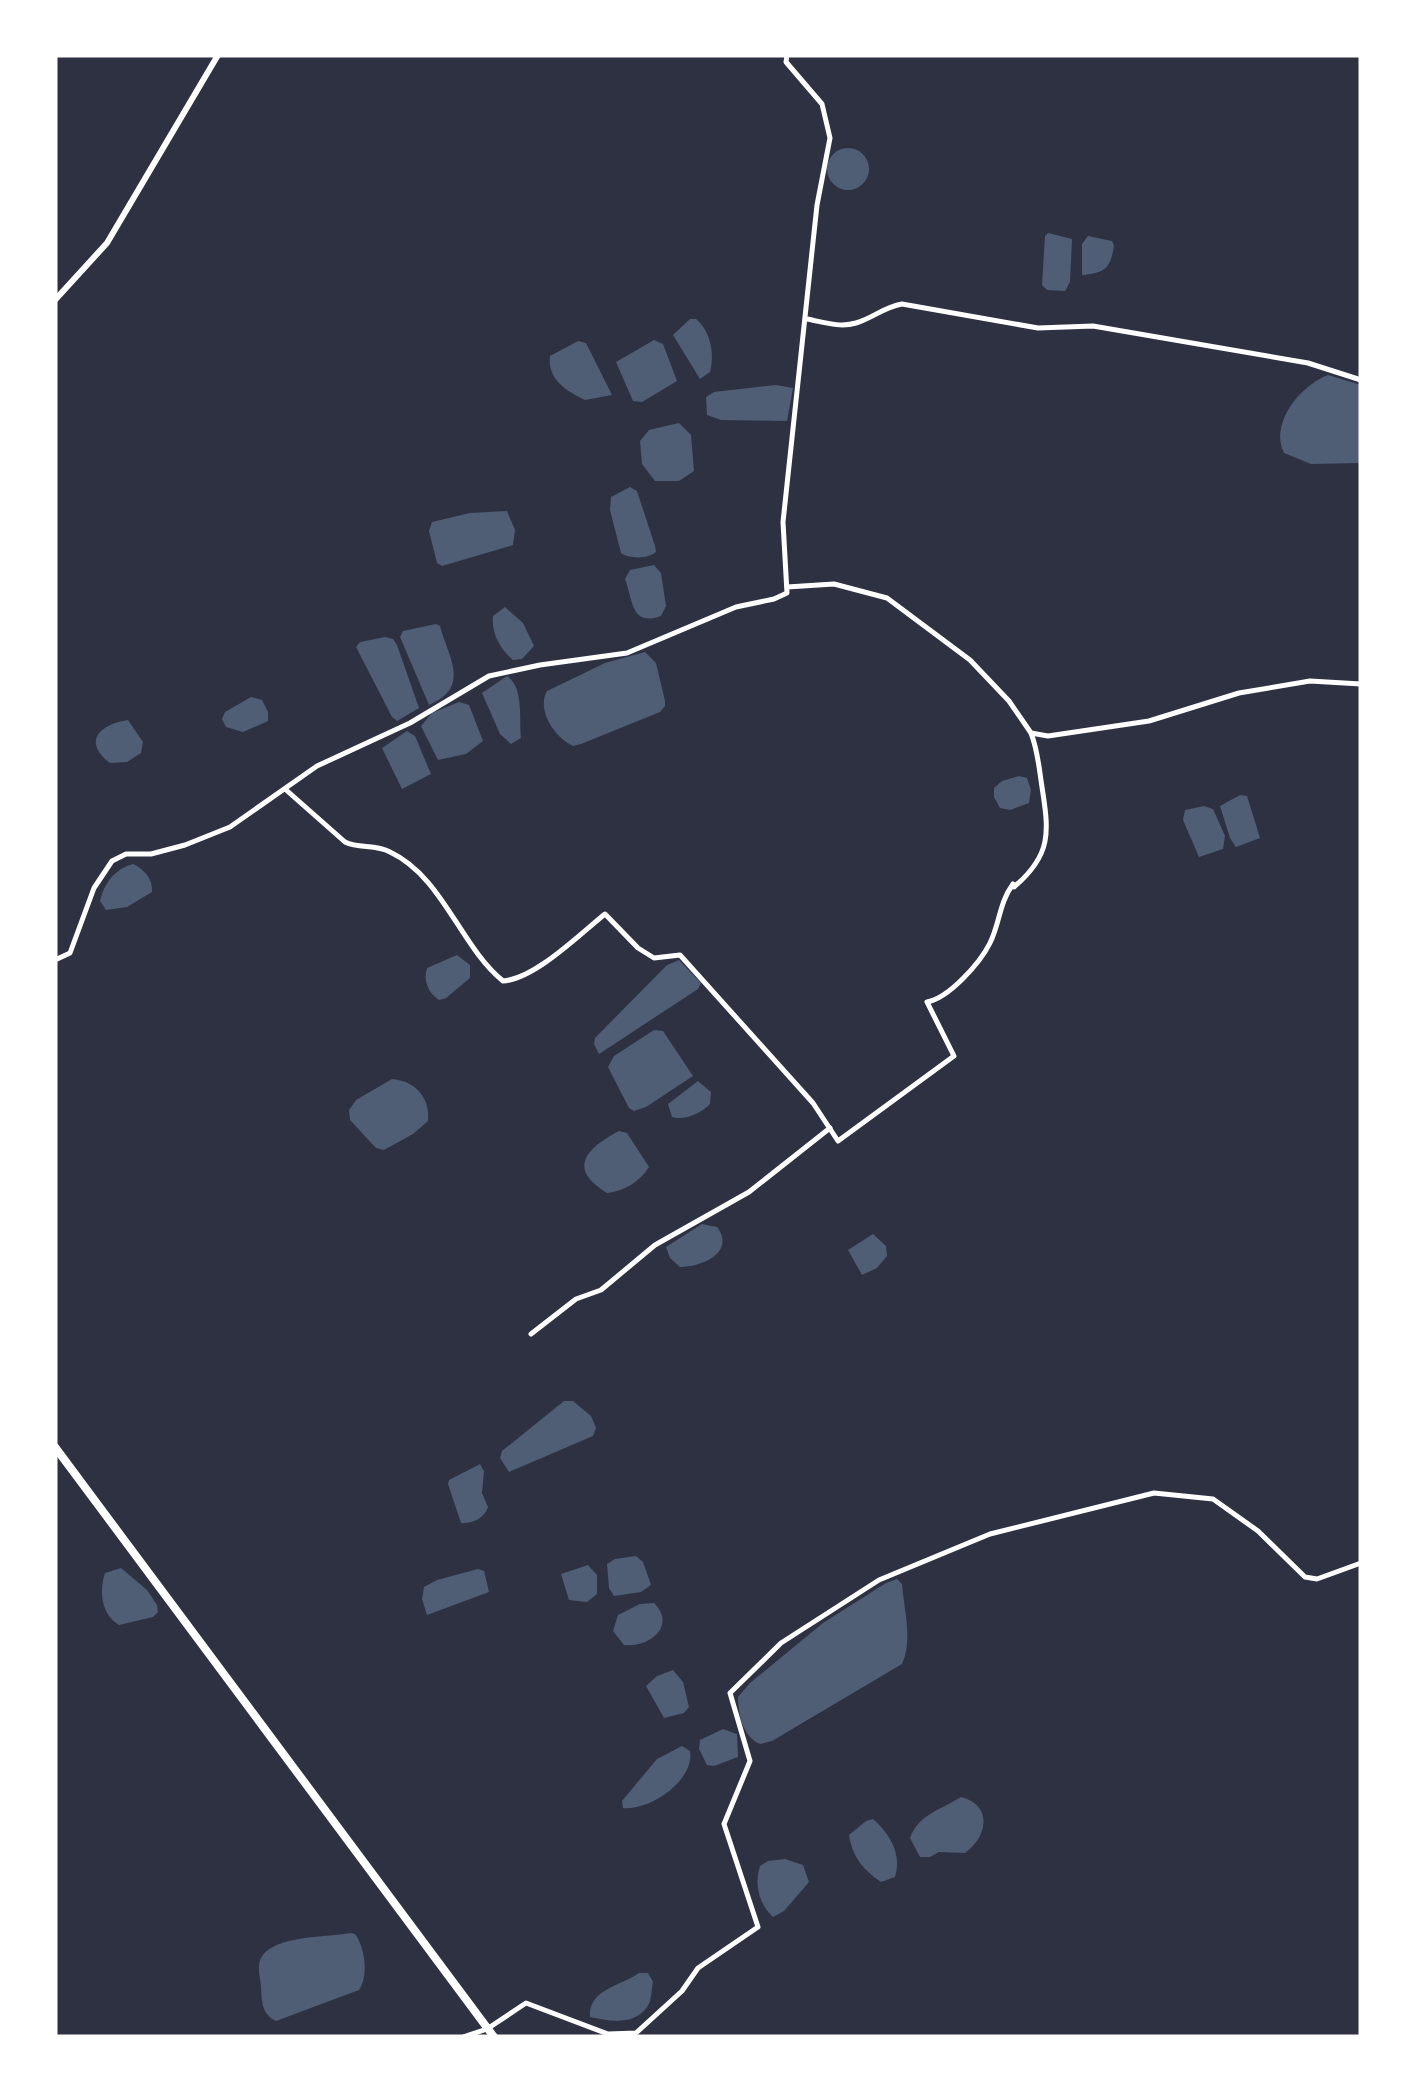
<svg xmlns="http://www.w3.org/2000/svg" width="1416" height="2092" viewBox="0 0 1416 2092" font-family="Manrope,sans-serif">
  <style>
    .water { fill: #4f5d75 }
    .lines { fill: none; stroke-linecap: round; stroke-linejoin: round }
    .minor { stroke: #fff; stroke-width: 5 }
    .secondary { stroke: #fff; stroke-width: 6 }
    .trunk { stroke: #fff; stroke-width: 8 }
  </style>
  <rect width="100%" height="100%" fill="#2d3142"/>
  <g class="water">
    <circle cx="848" cy="169" r="21"/>
    <path d="M1048 233 1072 239 1070 282 1065 291 1047 290 1042 285 1045 236Z"/>
    <path d="M1088 236 1112 241 1114 246C1110 269 1105 273 1082 275V244Z"/>
    <path d="M690 319H696C710 330 715 354 710 372L700 379 673 335Z"/>
    <path d="M654 340 663 344 677 381 642 402 633 401 616 362Z"/>
    <path d="M578 341 586 343 612 395 585 400C566 391 547 379 550 356Z"/>
    <path d="M1328 375 1361 385V463L1311 464 1284 453C1269 423 1301 385 1328 375Z"/>
    <path d="M776 385 793 388 787 421 721 420 707 415 706 397 714 392Z"/>
    <path d="M679 423 691 435 694 471 679 481H655L642 464 640 441 649 430Z"/>
    <path d="M630 487 637 491 655 546 656 552C648 559 629 559 621 553L610 510 611 497Z"/>
    <path d="M507 511 515 530 513 545 442 566 437 563 429 531 432 522 470 513Z"/>
    <path d="M654 565 661 573 666 606 661 616C631 627 633 600 625 579L630 570Z"/>
    <path d="M505 607 523 623 534 646 522 659 513 660C500 649 491 633 493 616Z"/>
    <path d="M436 624 440 626C449 659 471 687 429 705L400 637 403 631Z"/>
    <path d="M385 637 393 639 397 645 419 708 397 721 392 717 356 647 360 642Z"/>
    <path d="M645 652 656 663 665 701V706L660 712 581 744 573 746C555 738 536 710 547 691L605 663Z"/>
    <path d="M507 676C524 687 519 719 521 738L511 744 500 734 482 693Z"/>
    <path d="M251 697 262 700 268 712V721L243 732 226 727 222 719 225 712Z"/>
    <path d="M459 702 469 705 483 741 466 754 438 760 421 726 432 713Z"/>
    <path d="M128 720 143 742 141 753 127 762 110 763C81 741 101 724 128 720Z"/>
    <path d="M407 731 415 736 431 774 402 789 382 748Z"/>
    <path d="M1019 776 1027 778 1031 790 1029 803 1010 810 1000 808 994 797V788L1002 781Z"/>
    <path d="M1240 795 1247 796 1260 838 1236 847 1230 838 1220 806Z"/>
    <path d="M1204 806 1213 809 1225 836 1223 849 1199 857 1183 820 1185 810Z"/>
    <path d="M133 864C144 869 153 879 152 892L127 907 106 910 100 901C104 883 115 869 133 864Z"/>
    <path d="M457 955 470 965V978L446 998 439 1000C428 993 423 980 427 968Z"/>
    <path d="M679 960 701 983 698 989 599 1054 594 1044 595 1038 667 965Z"/>
    <path d="M654 1030 663 1031 693 1076 646 1107 634 1111 629 1108 608 1067 614 1056Z"/>
    <path d="M392 1079C415 1081 430 1097 428 1121L413 1134 384 1150 376 1148 350 1120 349 1110 356 1100Z"/>
    <path d="M698 1081 711 1092 710 1104C702 1113 684 1121 672 1117L668 1104Z"/>
    <path d="M619 1131 627 1133 649 1167C640 1182 624 1191 607 1193 566 1168 587 1148 619 1131Z"/>
    <path d="M702 1224 717 1227C736 1252 702 1267 680 1267L670 1258 666 1247Z"/>
    <path d="M873 1234 886 1246 887 1256 877 1268 862 1275 848 1250Z"/>
    <path d="M564 1401H573L591 1416 596 1428 593 1436 509 1472 500 1458 502 1451Z"/>
    <path d="M480 1464 484 1471 482 1493 488 1507C485 1518 472 1524 461 1523L448 1484 449 1480Z"/>
    <path d="M636 1556 643 1562 651 1585 641 1592 614 1596 609 1588 607 1564 615 1559Z"/>
    <path d="M588 1565 597 1575V1594L587 1602 569 1600 561 1574Z"/>
    <path d="M121 1568 147 1590 157 1605 158 1612 153 1617 119 1625C101 1614 99 1592 105 1573Z"/>
    <path d="M478 1569 484 1571 489 1592 427 1615 422 1599 424 1587 437 1580Z"/>
    <path d="M897 1579 902 1584C904 1610 913 1639 902 1664L772 1741 760 1744C743 1737 738 1714 738 1697L750 1683 823 1623 886 1583Z"/>
    <path d="M654 1603C677 1626 649 1648 624 1645L613 1631 618 1615 640 1604Z"/>
    <path d="M673 1670 683 1682 689 1707 684 1713 664 1718 646 1686 657 1676Z"/>
    <path d="M723 1729 737 1734 738 1757 714 1766 707 1765 699 1749 700 1740Z"/>
    <path d="M682 1746 690 1751C695 1780 650 1811 623 1808L622 1801 657 1759Z"/>
    <path d="M961 1797C993 1805 988 1837 965 1853L939 1852 930 1857H920L910 1838C918 1815 940 1810 961 1797Z"/>
    <path d="M873 1819C890 1834 902 1854 895 1877L881 1882C863 1870 852 1856 849 1835L866 1821Z"/>
    <path d="M785 1859 803 1865 809 1882 784 1911 773 1917C759 1904 754 1885 760 1866L768 1861Z"/>
    <path d="M350 1933 355 1934C365 1947 369 1976 359 1990L276 2021C262 2014 262 2003 261 1988 261 1981 258 1971 259 1965 263 1934 327 1938 350 1933Z"/>
    <path d="M639 1973H648L653 1982C651 1990 652 2001 647 2007 634 2026 609 2021 590 2017 588 1989 621 1986 639 1973Z"/>
  </g>
  <g class="lines">
    <g class="minor">
      <path d="M807 319C823 322 840 328 856 323 873 318 884 307 902 304L1038 328 1093 326 1308 363 1361 380"/>
      <path d="M787 587 834 584 887 598 970 660 1009 701 1031 733 1048 736 1149 721 1239 693 1310 681 1361 684"/>
      <path d="M285 789 345 842C359 849 375 844 390 852 443 877 460 946 503 981 535 979 580 934 605 914L638 948 654 958 680 955 813 1103 838 1141 954 1056 927 1002C949 998 980 963 990 943 1000 923 999 903 1013 884L1014 887C1052 855 1049 832 1042 787 1039 768 1038 751 1031 733"/>
      <path d="M55 960 70 953 94 888 112 861 126 854H151L185 845 230 827 317 766 410 723 489 676 540 665 627 653 736 607 774 599 787 593 783 522 817 205 830 138 822 104 786 62 787 55"/>
      <path d="M531 1334 576 1299 601 1290 655 1245 749 1192 830 1128"/>
      <path d="M463 2037 487 2029 526 2003 608 2034 636 2033 682 1991 698 1968 758 1927 724 1824 750 1761 730 1693 781 1643 879 1580 990 1534 1154 1493 1213 1499 1258 1531 1305 1577 1317 1579 1361 1563"/>
    </g>
    <path class="secondary" d="M55 300 107 243 218 55"/>
    <path class="trunk" d="M55 1447 494 2037"/>
  </g>
  <rect width="1416" height="2092" fill="none" stroke="#ffffff" stroke-width="115"/>
</svg>
